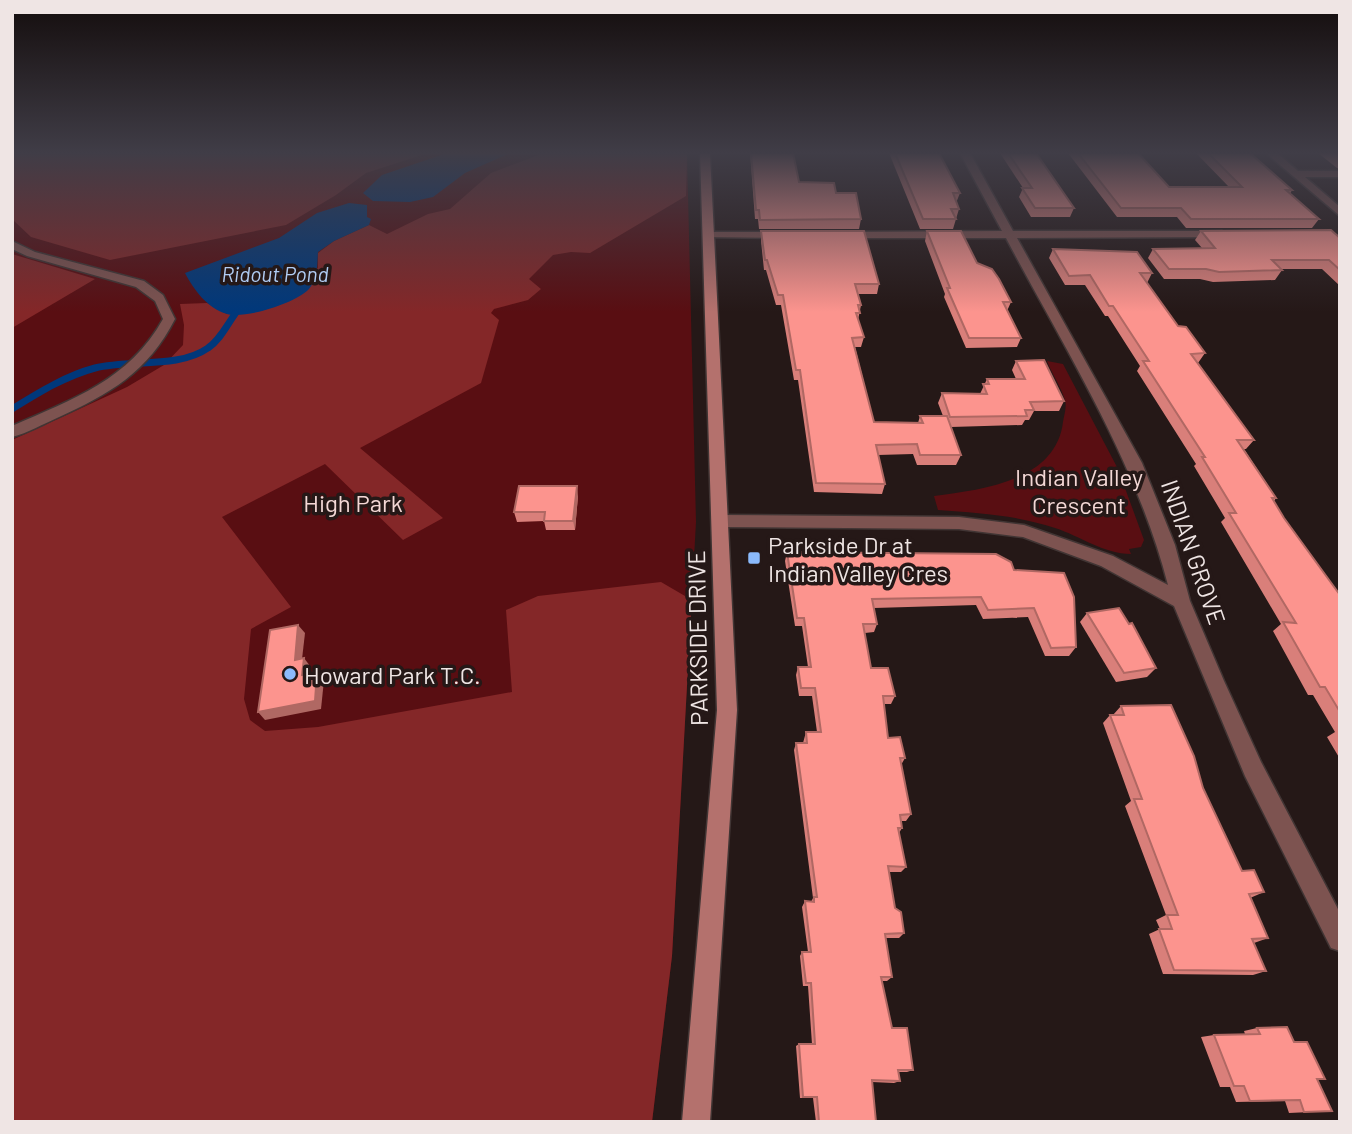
<svg xmlns="http://www.w3.org/2000/svg" width="1352" height="1134" viewBox="0 0 1352 1134" font-family="Barlow,sans-serif">
  <style>
    .green { fill: #590e12 }
    .forest { fill: #842728 }
    .water { fill: #00387b }
    .lines { fill: none; stroke-linecap: round; stroke-linejoin: round }
    .stream { stroke: #00387b; stroke-width: 7 }
    .pedestrian-casing { stroke: #413534; stroke-width: 3 }
    .minor-casing { stroke: #413534; stroke-width: 3 }
    .secondary-casing { stroke: #413534; stroke-width: 3 }
    .pedestrian { fill: #7d5350; fill-rule: evenodd }
    .minor { fill: #7d5350; fill-rule: evenodd }
    .secondary { fill: #b4716d; fill-rule: evenodd }
    .wall { fill: #d97f7a }
    .shaded-wall { fill: #b06863 }
    .building { fill: #fc948e; stroke: #b06863; stroke-width: 2 }
    .poi-dot { fill: #8bbafc; stroke: #251817; stroke-width: 2.5 }
    .labels { text-anchor: middle; dominant-baseline: central; stroke-width: 7; stroke-linejoin: round; paint-order: stroke }
    .far-water-label { font-size: 21px; font-style: italic; fill: #b0ccf3; stroke: #251817 }
    .park-label { font-size: 24px; fill: #f4d8d6; stroke: #251817 }
    .poi-label { font-size: 24px; fill: #efe5e4; stroke: #251817; text-anchor: start }
    .street-label { font-size: 24px; fill: #efe5e4; stroke: #251817 }
  </style>
  <rect width="100%" height="100%" fill="#251817"/>
  <g class="green">
    <path d="M12 153H687L696 522 672 956 652 1122H12Z"/>
    <path d="M1047 361 1063 364 1118 469 1144 540 1141 547 1129 549 1131 554C1104 554 1080 536 1055 528 1016 515 978 513 938 510L934 496C982 490 1056 481 1063 422 1064 415 1067 407 1065 400 1061 387 1052 374 1047 361Z"/>
  </g>
  <g class="forest">
    <path d="M12 153H428L366 173 336 195 286 225 110 260 31 237 12 219Z"/>
    <path d="M544 153H687L686 196 590 253 571 252 553 255 529 279 541 289 528 300 494 309 491 313 499 320 481 383 360 448 443 518 403 540 325 464 222 517 291 607 251 629 244 699 250 720 265 731 318 727 512 692 506 610 538 596 661 582 685 596 691 614 672 956 652 1122H12V440L127 387 164 365 183 345 184 325 180 304 207 303 227 314 318 268V253L334 241 369 225 387 234 428 214 450 209 491 173Z"/>
    <path d="M12 254 95 279 12 328Z"/>
  </g>
  <g class="water">
    <path d="M447 153H510L465 173 433 197 410 202 373 201 363 193 382 175Z"/>
    <path d="M349 203 367 205V217L371 219 369 225 334 241 318 252C317 265 318 278 309 289 296 303 246 319 227 314 207 308 194 290 185 273L279 238 317 213Z"/>
  </g>
  <g class="lines">
    <path class="stream" d="M12 409C38 393 65 376 95 368 130 359 178 369 208 348 220 340 227 325 235 314"/>
    <defs>
      <path id="pedestrian" d="M12 241 35 252 144 281 163 295 175 319C148 372 110 394 57 418 43 424 28 433 12 437V426C73 399 129 380 163 319L155 301 136 287 27 256 12 249Z"/>
      <g id="minor">
        <path d="M960 153H970L1013 231H1222L1228 234 1222 237 1017 238 1142 463 1175 545 1190 601 1224 681 1261 762 1340 913V951L1331 948 1245 776 1174 606 1101 566 1023 537 959 529 720 527 712 521 720 515 959 517 1024 525 1113 556 1168 585C1136 461 1066 351 1006 238H841L835 235 841 232 1002 231Z"/>
        <path d="M1266 153H1277L1298 171H1340V177H1305L1340 207V216Z"/>
        <path d="M708 232H785L791 235 785 238 704 237V233Z"/>
      </g>
      <path id="secondary" d="M700 153H710L737 710 710 1122H682L717 710Z"/>
    </defs>
    <use href="#pedestrian" class="pedestrian-casing"/>
    <use href="#minor" class="minor-casing"/>
    <use href="#secondary" class="secondary-casing"/>
    <use href="#pedestrian" class="pedestrian"/>
    <use href="#minor" class="minor"/>
    <use href="#secondary" class="secondary"/>
  </g>
  <g class="wall">
    <path d="M750 153H793L799 182 836 193 861 219 859 229H759L758 219H755Z"/>
    <path d="M889 153H939L960 193 956 203 959 209 953 229H920Z"/>
    <path d="M1000 153H1036L1074 208 1070 217H1031L1019 197 1023 188Z"/>
    <path d="M1068 153H1138L1169 187H1229L1196 153H1250L1292 190 1290 194 1319 219 1312 228H1186L1177 217H1117Z"/>
    <path d="M1318 153H1340V169L1337 168Z"/>
    <path d="M761 231 879 284 877 294H858L861 305 858 320 864 337 861 347H855L874 422 918 423 920 416H943L938 403 942 393 980 394 987 379H1016L1012 370 1016 361 1064 401 1059 411H1034L1029 420H1025L1022 425 951 427 961 455 956 465H917L913 454 878 455 885 484 882 494 814 492 798 380H794L781 305H776L766 270H764L761 241Z"/>
    <path d="M927 231 977 263 1011 302 1007 311 1021 338 1017 347 966 348 944 297 945 294 925 241Z"/>
    <path d="M1201 231 1340 238V286L1322 269H1281L1282 270 1275 280 1213 282 1200 279H1164L1148 258 1153 249 1202 248 1195 240Z"/>
    <path d="M1053 249 1152 273 1147 283 1178 326 1205 353 1198 363 1254 440 1246 449H1244L1276 498 1274 501 1284 518 1340 595V759L1327 737 1335 732 1313 695H1308L1273 631 1281 624 1221 522 1225 518 1194 466 1196 464 1137 371 1140 366 1108 316H1105L1085 285H1065L1049 258Z"/>
    <path d="M578 496 575 530H546L544 521 517 522 514 512Z"/>
    <path d="M787 552 1014 570 1076 647 1069 656H1045L1028 617 983 619 976 605 874 608 877 624 874 632 865 633 871 668 895 696 891 704H884L888 738 905 758 901 765 911 814 906 821H901L902 828 899 833 906 867 901 872H889L895 908 904 933 899 938H886L892 977 887 981H882L892 1028 913 1070 907 1072H898L900 1081 894 1083 872 1082 876 1122H816L813 1098H800L796 1046 799 1044H812L808 986H803L800 956 802 952H808L802 907 805 901 811 902 813 898 794 750 796 743H803L806 732H817L812 696H799L796 675 798 667H808L802 626H795L785 561Z"/>
    <path d="M1087 613 1156 668 1147 677 1116 682 1080 622Z"/>
    <path d="M1121 706 1203 788 1242 871 1264 892 1250 898 1268 938 1254 943 1266 971 1253 975 1163 974 1149 934 1160 929 1156 920 1166 915 1125 806 1131 801 1103 723 1110 715H1113Z"/>
    <path d="M1257 1028 1294 1042 1325 1079 1317 1080 1332 1111 1289 1113 1285 1101 1236 1102 1230 1087H1220L1201 1037 1214 1035 1245 1034 1244 1031Z"/>
  </g>
  <g class="shaded-wall">
    <path d="M577 486 578 496 575 530 573 521Z"/>
    <path d="M298 625 305 633 301 668 295 660Z"/>
    <path d="M304 658 310 666 308 683 302 675Z"/>
    <path d="M317 672 324 680 321 709 265 720 258 712Z"/>
  </g>
  <g class="building">
    <path d="M751 153H793L799 182 834 183 836 193H856L861 219 760 220 759 210H756Z"/>
    <path d="M895 153H939L960 193H953L959 209H951L956 219H923Z"/>
    <path d="M1008 153H1036L1074 208H1035L1022 188H1032Z"/>
    <path d="M1078 153H1138L1169 187H1242L1208 153H1250L1292 190H1286L1319 219H1191L1181 208H1121Z"/>
    <path d="M1331 230 1340 238V270L1329 260H1272L1282 270 1219 272 1206 269H1169L1153 249 1215 248 1201 231Z"/>
    <path d="M761 231H864L879 284H855L861 305H858L860 313H856L864 337 852 338 874 422 923 423 920 416H947L961 455H920L917 444 876 445 885 484 816 483 800 370H796L783 295H778L767 260H765Z"/>
    <path d="M927 231H961L977 263 992 269 999 279 1011 302H1003L1021 338H969L947 288H950Z"/>
    <path d="M1053 249 1137 252 1152 273H1140L1178 326 1186 327 1205 353 1191 354 1254 440H1237L1276 498H1272L1284 518 1340 595V712L1325 687H1320L1283 622 1296 623 1229 513H1236L1202 457H1205L1143 361H1149L1113 306H1109L1090 275 1069 276Z"/>
    <path d="M1044 360 1064 401 1030 402 1034 410H1025L1027 416 950 417 942 393 987 394 983 384H989L987 379H1025L1016 361Z"/>
    <path d="M519 486H577L573 521H544L545 512H514Z"/>
    <path d="M787 552 996 554 1011 562 1014 570 1064 573 1074 597 1076 647 1051 648 1034 608 988 610 981 597 872 599 877 624H863L871 668H888L895 696H883L888 738 900 737 905 758H900L911 814 900 815 902 828H898L906 867 888 866 895 908 901 912 904 933 885 934 892 977H881L892 1028H907L913 1070H898L900 1081 872 1080 876 1122H819L817 1097H803L799 1044H815L811 983H806L802 952H811L805 901 814 902V897H817L796 743H807L806 732H821L815 688H801L798 667H811L804 618H797Z"/>
    <path d="M1119 608 1129 624 1132 623 1156 668 1124 673 1087 613Z"/>
    <path d="M298 625 295 660 304 658 302 675 317 672 315 701 258 712 270 630Z"/>
    <path d="M1171 705 1194 756 1203 788 1242 871 1254 870 1264 892 1249 894 1268 938 1252 939 1266 971 1174 970 1159 929H1172L1167 915H1178L1134 799H1142L1110 715H1124L1121 706Z"/>
    <path d="M1287 1027 1294 1042H1307L1325 1079H1317L1332 1111 1304 1112 1300 1100 1250 1101 1244 1086H1234L1214 1035 1260 1034 1257 1028Z"/>
  </g>
  <linearGradient id="sky" x2="0" y2="1"><stop stop-color="#140d0d"/><stop offset="0.49" stop-color="#403d47"/><stop offset="1" stop-color="#403d47" stop-opacity="0"/></linearGradient>
  <rect width="1352" height="312" fill="url(#sky)"/>
  <g class="poi-dot">
    <rect x="747" y="551" width="14" height="14" rx="3.5"/>
    <circle cx="290" cy="674" r="7"/>
  </g>
  <g class="labels">
    <g class="far-water-label">
      <text x="275" y="273">Ridout Pond</text>
    </g>
    <g class="park-label">
      <text x="1079" y="476">Indian Valley<tspan x="1079" dy="28">Crescent</tspan></text>
      <text x="353" y="502">High Park</text>
    </g>
    <g class="poi-label">
      <text x="768" y="544">Parkside Dr at<tspan x="768" dy="28">Indian Valley Cres</tspan></text>
      <text x="304" y="674">Howard Park T.C.</text>
    </g>
    <g class="street-label">
      <text transform="translate(1194 552) rotate(71)">INDIAN GROVE</text>
      <text transform="translate(697 638) rotate(-91)">PARKSIDE DRIVE</text>
    </g>
  </g>
  <rect width="1352" height="1134" fill="none" stroke="#efe5e4" stroke-width="28"/>
</svg>
